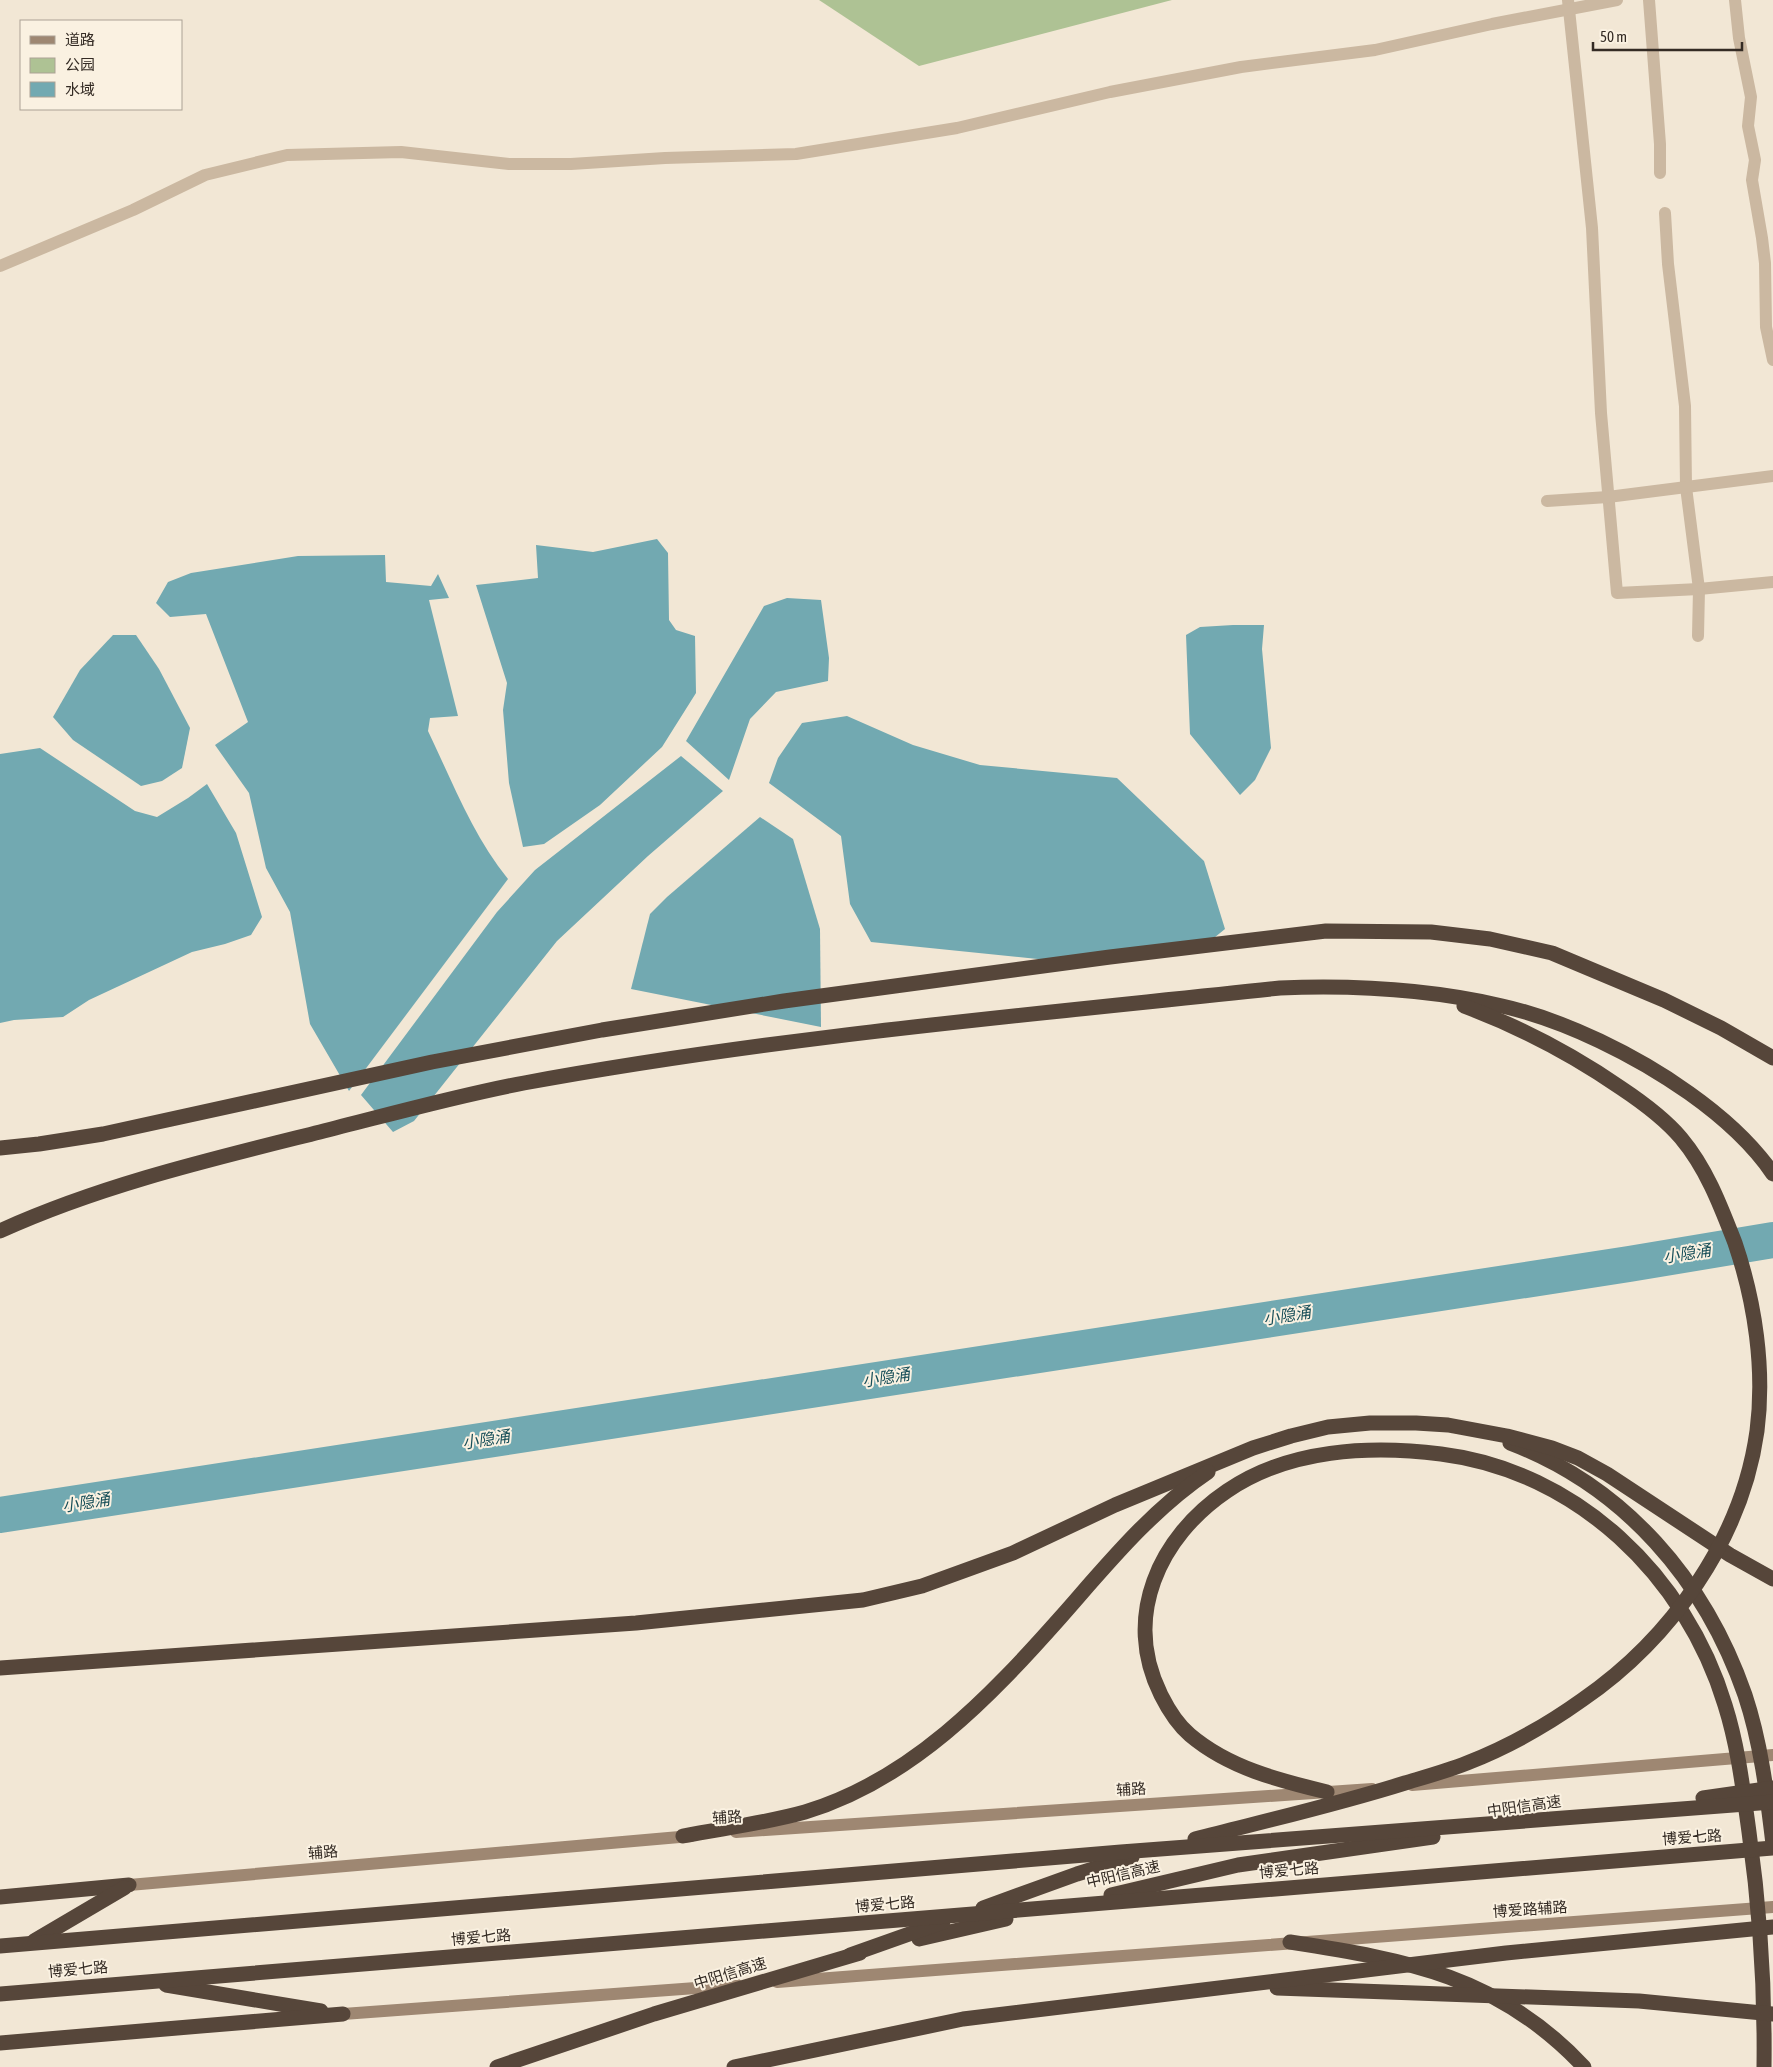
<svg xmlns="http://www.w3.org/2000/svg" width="1773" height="2067" viewBox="0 0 1773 2067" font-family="'Asap Condensed','Noto Sans SC',sans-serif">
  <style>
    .green { fill: #aec294 }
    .water { fill: #72a9b1 }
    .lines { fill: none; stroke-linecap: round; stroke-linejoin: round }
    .river { stroke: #72a9b1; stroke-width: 36 }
    .street { stroke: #cbb8a1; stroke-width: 12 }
    .secondary { stroke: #9e8772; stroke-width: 12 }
    .highway { stroke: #56463a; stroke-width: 15 }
    .labels { text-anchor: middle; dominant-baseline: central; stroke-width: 4; stroke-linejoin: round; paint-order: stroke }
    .street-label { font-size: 15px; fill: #342b24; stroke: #faf1e1 }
    .water-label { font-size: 16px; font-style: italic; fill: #174e58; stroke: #faf1e1 }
  </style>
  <rect width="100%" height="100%" fill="#f2e7d5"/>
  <path class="green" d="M819 0H1172L919 66Z"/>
  <g class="water">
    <path d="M657 539 668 553 669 620 676 630 695 636 696 693 662 747 600 805 544 844 523 847 509 783 503 710 507 683 476 585 538 578 536 545 593 552Z"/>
    <path d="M385 555 386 582 431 586 438 574 449 598 429 600 458 716 430 718 428 731C452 781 473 836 508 879L349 1091 310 1024 290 912 266 868 249 793 215 745 248 722 206 614 170 617 156 603 168 582 191 573 298 556Z"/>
    <path d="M787 598 821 600 829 658 828 681 776 692 750 719 729 780 686 741 764 606Z"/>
    <path d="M1233 625H1264L1262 649 1271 748 1255 780 1240 795 1190 734 1186 635 1200 627Z"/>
    <path d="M113 635H136L159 669 190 728 182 768 162 781 141 786 73 740 53 717 80 670Z"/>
    <path d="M847 716 913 745 980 765 1117 778 1204 861 1225 929 1199 950 1057 961 871 942 850 904 841 836 769 783 778 758 802 723Z"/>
    <path d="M40 748 135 811 157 817 188 798 207 784 236 833 262 917 251 935 225 944 192 952 89 1000 63 1017 14 1020 0 1023V754Z"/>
    <path d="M681 756 723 791 648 856 557 941 414 1121 393 1132 361 1095 497 912 535 870Z"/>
    <path d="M760 817 793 839 820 929 821 1027 631 989 650 914 667 897Z"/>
  </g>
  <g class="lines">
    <path class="river" d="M0 1515 1629 1264 1773 1240"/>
    <g class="street">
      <path d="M1568 0 1592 228 1601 413 1617 593 1699 589 1773 582"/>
      <path d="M1649 0 1660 144V173"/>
      <path d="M1735 0 1739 38 1751 97 1748 126 1755 160 1752 180 1762 238 1765 263 1766 327 1773 360"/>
      <path d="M1665 213 1668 264 1685 406 1686 487 1699 589 1698 636"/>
      <path d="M0 266 133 210 205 175 287 155 401 152 509 164H571L665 158 796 154 957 128 1110 92 1241 67 1375 50 1492 24 1617 0"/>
      <path d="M1547 501 1608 497 1773 476"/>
    </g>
    <g class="secondary">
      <path d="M1412 1785 1773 1755"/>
      <path d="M736 1832 1372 1789"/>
      <path d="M129 1885 691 1836"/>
      <path d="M777 1982 1773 1907"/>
      <path d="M343 2014 737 1985"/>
    </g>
    <g class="highway">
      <path d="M0 1148 39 1144 103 1134 432 1062 602 1030 784 1001 1110 957 1326 931 1431 932 1490 939 1552 953 1664 1000 1721 1028 1773 1058"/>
      <path d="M0 1231C101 1185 212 1159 320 1132 388 1115 455 1096 524 1083 774 1037 1028 1015 1280 988 1354 985 1429 989 1502 1006 1565 1020 1637 1056 1689 1093 1720 1115 1752 1143 1773 1174"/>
      <path d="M1510 1443C1625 1487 1705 1580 1745 1695 1761 1743 1767 1794 1773 1844"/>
      <path d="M0 1668 636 1623 863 1600 922 1586 1013 1553 1115 1505 1253 1448 1291 1436 1328 1427 1370 1423H1416L1448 1425 1507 1436 1552 1448 1578 1458 1607 1474 1730 1555 1773 1579"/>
      <path d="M1327 1792C1278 1780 1229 1768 1190 1735 1177 1724 1168 1709 1161 1695 1122 1617 1159 1537 1227 1491 1288 1449 1370 1445 1441 1454 1577 1471 1686 1576 1725 1705 1738 1746 1743 1789 1749 1832 1760 1910 1765 1988 1764 2067"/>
      <path d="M1703 1798 1773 1788"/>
      <path d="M683 1836C724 1828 766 1823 805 1812 911 1780 989 1698 1060 1618 1105 1567 1150 1511 1208 1472"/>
      <path d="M1195 1839C1265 1821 1335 1805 1405 1783 1425 1777 1447 1771 1467 1763 1508 1747 1547 1725 1582 1700 1671 1639 1742 1539 1757 1431 1765 1369 1755 1302 1735 1243 1721 1207 1707 1169 1681 1138 1665 1119 1642 1102 1621 1088 1572 1054 1520 1027 1464 1006"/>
      <path d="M1111 1895 1238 1865 1433 1837"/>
      <path d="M0 1897 129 1885"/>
      <path d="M983 1908 1077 1874 1132 1857"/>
      <path d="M919 1939 1006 1919"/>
      <path d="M34 1941 124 1888"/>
      <path d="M1290 1942C1407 1960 1499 1976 1584 2067"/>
      <path d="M0 1946 1121 1852 1773 1802"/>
      <path d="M850 1955 943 1922"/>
      <path d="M166 1985 321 2011"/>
      <path d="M1277 1988 1639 2001 1773 2014"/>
      <path d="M0 1994 1773 1848"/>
      <path d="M0 2043 343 2014"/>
      <path d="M497 2067 654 2014 860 1953"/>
      <path d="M734 2067 963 2019 1506 1953 1773 1927"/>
    </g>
  </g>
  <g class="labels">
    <g class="street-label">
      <text transform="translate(1131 1789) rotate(-4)">辅路</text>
      <text transform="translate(1524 1806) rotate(-8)">中阳信高速</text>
      <text transform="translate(727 1817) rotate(-4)">辅路</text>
      <text transform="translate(1692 1837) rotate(-4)">博爱七路</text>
      <text transform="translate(323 1852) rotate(-5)">辅路</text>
      <text transform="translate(1289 1870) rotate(-5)">博爱七路</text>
      <text transform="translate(1123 1874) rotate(-13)">中阳信高速</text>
      <text transform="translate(885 1904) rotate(-5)">博爱七路</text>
      <text transform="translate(1530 1909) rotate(-4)">博爱路辅路</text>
      <text transform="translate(481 1937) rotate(-5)">博爱七路</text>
      <text transform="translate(78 1969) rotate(-5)">博爱七路</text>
      <text transform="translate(730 1973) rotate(-17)">中阳信高速</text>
    </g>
    <g class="water-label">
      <text transform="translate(1687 1253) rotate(-9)">小隐涌</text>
      <text transform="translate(1287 1315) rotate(-9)">小隐涌</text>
      <text transform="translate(886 1377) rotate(-9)">小隐涌</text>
      <text transform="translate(486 1439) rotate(-9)">小隐涌</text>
      <text transform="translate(86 1502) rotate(-9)">小隐涌</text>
    </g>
  </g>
  <rect x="20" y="20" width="162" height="90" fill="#faf1e1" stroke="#aba295"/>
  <rect x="30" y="36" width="25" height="8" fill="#9e8772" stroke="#aba295"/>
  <text x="65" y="45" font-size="15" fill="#342b24">道路</text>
  <rect x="30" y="58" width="25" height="15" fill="#aec294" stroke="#aba295"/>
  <text x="65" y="70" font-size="15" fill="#342b24">公园</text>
  <rect x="30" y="82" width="25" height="15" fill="#72a9b1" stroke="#aba295"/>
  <text x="65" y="95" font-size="15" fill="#342b24">水域</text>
  <path d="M1593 42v8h149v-8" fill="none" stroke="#342b24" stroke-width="2.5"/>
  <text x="1600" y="42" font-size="15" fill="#342b24" stroke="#faf1e1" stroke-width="4" paint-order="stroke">50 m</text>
</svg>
